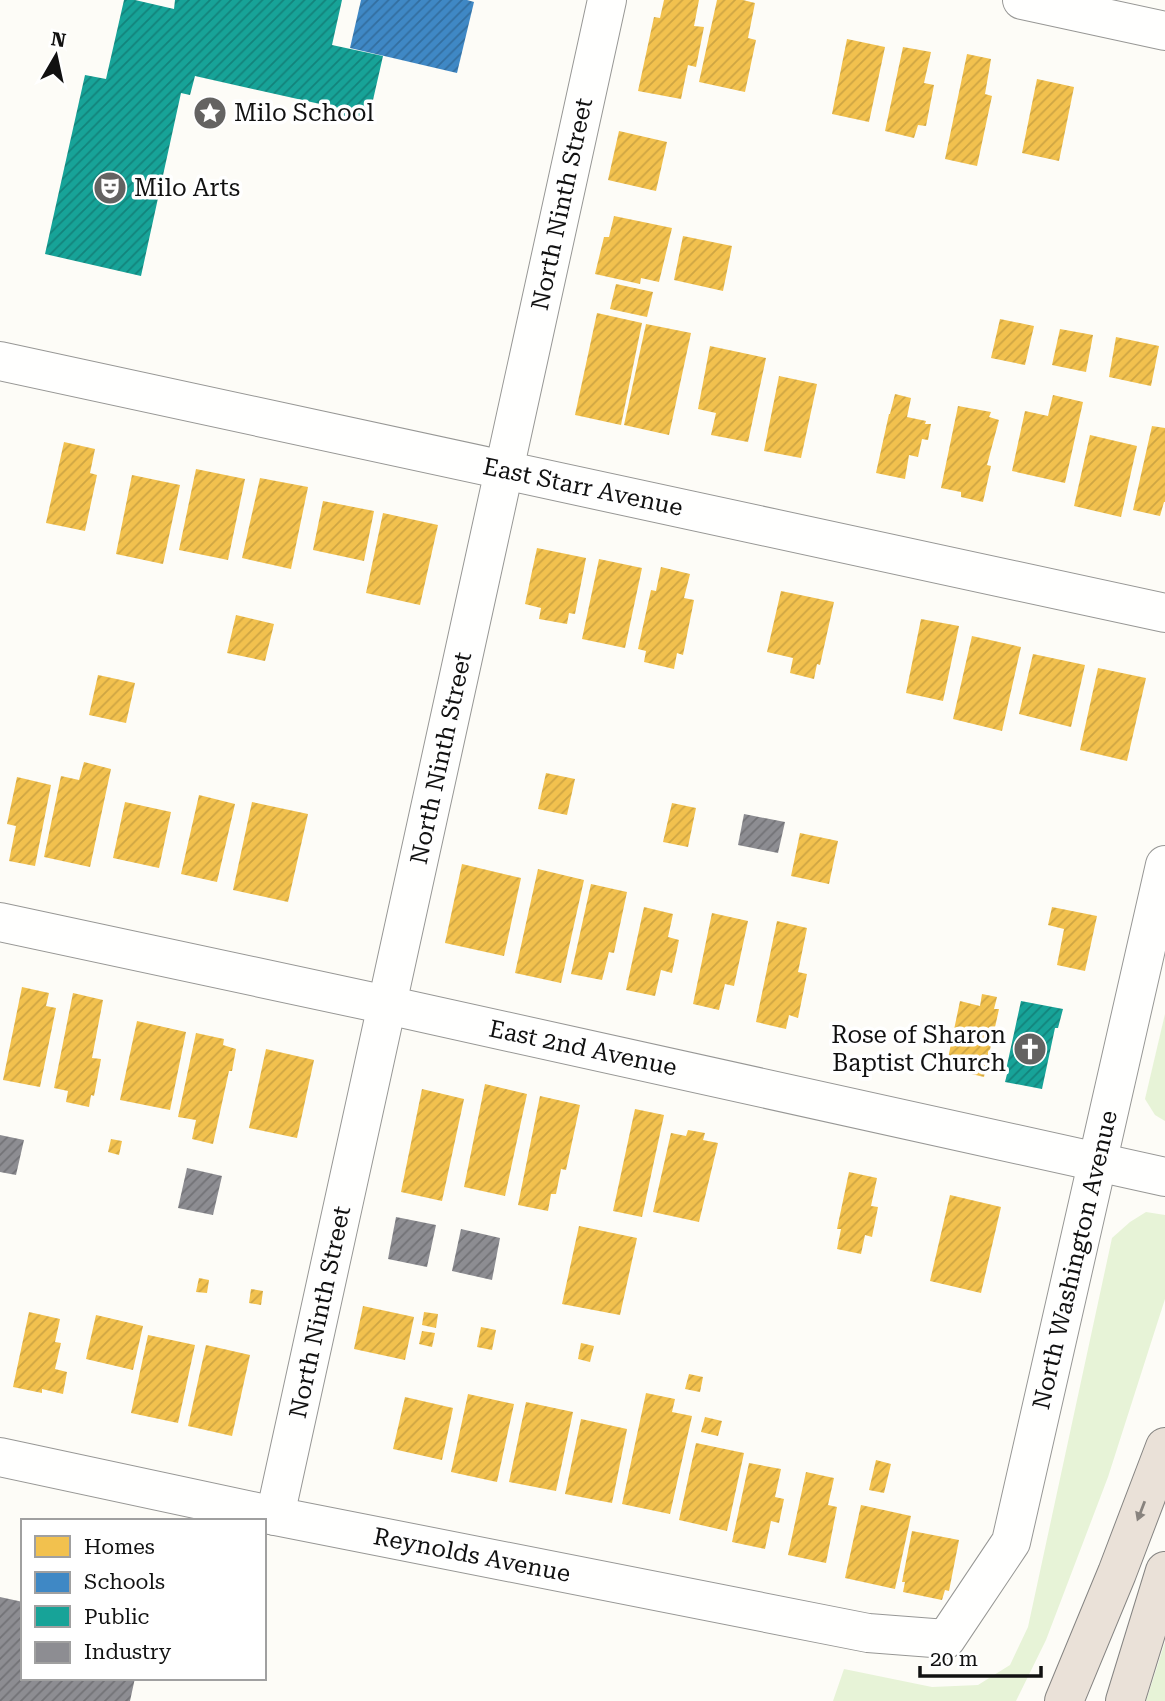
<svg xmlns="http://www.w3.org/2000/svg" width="1165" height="1701" viewBox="0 0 1165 1701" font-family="'Roboto Serif',serif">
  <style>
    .grass { fill: #e7f3d7 }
    .homes { fill: url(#homes-hatch) }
    .schools { fill: url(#schools-hatch) }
    .public { fill: url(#public-hatch) }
    .industry { fill: url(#industry-hatch) }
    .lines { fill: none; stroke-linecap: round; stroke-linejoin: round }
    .minor-casing { stroke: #979795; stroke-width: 40 }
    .tertiary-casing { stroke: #979795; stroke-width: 40 }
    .motorway-casing { stroke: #858482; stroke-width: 40 }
    .minor { stroke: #fffffe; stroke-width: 38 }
    .tertiary { stroke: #fffffe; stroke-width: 38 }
    .motorway { stroke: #eae1d8; stroke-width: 38 }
    .oneway { fill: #88837e }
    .labels { text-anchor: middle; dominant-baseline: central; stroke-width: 7; stroke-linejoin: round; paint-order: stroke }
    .poi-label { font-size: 24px; fill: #111; stroke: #fff; text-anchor: start }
    .street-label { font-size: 24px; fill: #111; stroke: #fff }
  </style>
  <defs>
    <pattern id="homes-hatch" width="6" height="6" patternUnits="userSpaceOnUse" patternTransform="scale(1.75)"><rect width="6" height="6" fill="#f2c14e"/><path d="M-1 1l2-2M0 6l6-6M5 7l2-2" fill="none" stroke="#cea543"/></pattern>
    <pattern id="schools-hatch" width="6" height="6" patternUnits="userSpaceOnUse" patternTransform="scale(1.75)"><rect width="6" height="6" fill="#3f88c5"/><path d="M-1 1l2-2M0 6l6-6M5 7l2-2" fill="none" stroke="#336e9f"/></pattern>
    <pattern id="public-hatch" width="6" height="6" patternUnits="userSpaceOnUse" patternTransform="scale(1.75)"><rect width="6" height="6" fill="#17a398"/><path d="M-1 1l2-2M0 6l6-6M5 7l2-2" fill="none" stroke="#13837b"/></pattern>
    <pattern id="industry-hatch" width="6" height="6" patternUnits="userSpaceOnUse" patternTransform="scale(1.75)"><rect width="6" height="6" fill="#8d8d92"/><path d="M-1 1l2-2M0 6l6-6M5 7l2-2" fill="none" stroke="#727276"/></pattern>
  </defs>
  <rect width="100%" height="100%" fill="#fdfcf7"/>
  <g class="grass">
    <path d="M1165 1014V1121L1155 1115 1145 1099Z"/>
    <path d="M1146 1212 1165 1215V1299L1108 1477 1046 1640 1016 1701H833L844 1669 932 1687 978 1685 1010 1665 1028 1627 1112 1238 1130 1222Z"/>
    <path d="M1165 1642V1701H1146Z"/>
  </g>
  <g class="homes">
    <path d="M664 0H699L694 26 704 27 696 67 688 65 681 99 638 91 654 17 660 18Z"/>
    <path d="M717 0H743L755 3 748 38 756 40 745 92 699 82Z"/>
    <path d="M847 39 885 47 869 122 832 114Z"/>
    <path d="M903 47 931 52 924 83 934 85 926 126 918 125 914 138 885 131Z"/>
    <path d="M967 54 991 59 985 94 992 96 977 166 945 159Z"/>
    <path d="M1037 79 1074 87 1059 161 1022 153Z"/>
    <path d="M619 131 667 142 656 191 608 180Z"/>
    <path d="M614 216 672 228 659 282 641 278 640 284 595 274 604 237H609Z"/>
    <path d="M683 236 732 246 723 291 674 280Z"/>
    <path d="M616 284 653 292 647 317 610 309Z"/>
    <path d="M597 313 642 323 621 425 575 415Z"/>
    <path d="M1000 319 1034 326 1025 365 991 358Z"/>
    <path d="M646 324 691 333 669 435 624 425Z"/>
    <path d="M1060 329 1093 335 1086 372 1052 365Z"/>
    <path d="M1116 337 1159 346 1151 386 1109 377Z"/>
    <path d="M710 346 766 358 748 442 711 435 716 413 698 409Z"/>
    <path d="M779 376 817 384 801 458 764 451Z"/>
    <path d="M895 394 911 398 907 417 926 421 925 424H931L928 440 922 439 918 457 909 455 905 479 876 473 889 414H890Z"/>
    <path d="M1053 395 1083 402 1065 483 1012 471 1025 411 1048 416Z"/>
    <path d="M958 406 991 412 989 417 999 420 987 465 991 466 983 502 961 497V492L941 488Z"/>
    <path d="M1152 426 1165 428V502H1164L1160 516 1133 510Z"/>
    <path d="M1090 435 1137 446 1121 517 1074 506Z"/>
    <path d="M64 442 95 449 90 473 97 475 85 531 46 523Z"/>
    <path d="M196 469 245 479 228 560 179 550Z"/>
    <path d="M132 475 180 485 163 564 116 554Z"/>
    <path d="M260 478 308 487 291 569 242 558Z"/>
    <path d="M323 501 374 511 364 561 313 550Z"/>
    <path d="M383 513 438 525 420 605 366 593Z"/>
    <path d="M537 548 586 558 575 614 569 613 567 624 539 619 541 608 525 604Z"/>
    <path d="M599 559 642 568 625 648 582 639Z"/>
    <path d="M661 567 690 574 684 598 694 600 683 655 677 653 674 669 644 662 646 651 638 649 651 590 656 591Z"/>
    <path d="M781 591 834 602 820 665 817 664 814 679 790 673 793 658 767 652Z"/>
    <path d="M236 615 274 624 265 661 227 653Z"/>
    <path d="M921 619 959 626 943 701 906 693Z"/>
    <path d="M972 636 1021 647 1002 731 953 719Z"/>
    <path d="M1033 654 1085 665 1071 727 1019 714Z"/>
    <path d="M1098 668 1146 678 1127 761 1080 750Z"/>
    <path d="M98 675 135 683 126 723 89 715Z"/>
    <path d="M84 762 111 769 90 867 44 857 61 776 79 780Z"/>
    <path d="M546 773 575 779 567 815 538 809Z"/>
    <path d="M17 777 51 785 35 866 9 861 16 826 7 824Z"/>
    <path d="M199 795 235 804 217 882 181 874Z"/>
    <path d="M125 802 171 812 159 868 113 858Z"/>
    <path d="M252 802 308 814 288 902 233 890Z"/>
    <path d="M672 803 696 808 688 847 663 842Z"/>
    <path d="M800 833 838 841 829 884 791 876Z"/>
    <path d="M462 864 521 878 504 956 445 943Z"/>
    <path d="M538 869 584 880 561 983 515 973Z"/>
    <path d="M591 884 627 892 614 953 609 952 602 980 571 974Z"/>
    <path d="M644 907 673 914 668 937 679 940 672 973 661 970 655 996 626 990Z"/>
    <path d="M1052 907 1097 916 1085 971 1057 965 1064 929 1048 925Z"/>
    <path d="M712 913 748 921 734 986 725 984 719 1010 693 1004Z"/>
    <path d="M777 921 807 928 798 972 807 974 798 1018 789 1015 786 1029 756 1022Z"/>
    <path d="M22 987 49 993 46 1006 56 1008 40 1087 3 1080Z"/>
    <path d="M73 993 103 1000 92 1058 101 1059 94 1096 91 1095 89 1107 66 1102 68 1091 54 1088Z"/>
    <path d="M982 994 997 997 994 1009H999L984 1077 946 1068 960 1001 980 1006Z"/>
    <path d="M137 1021 186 1032 170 1110 120 1100Z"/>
    <path d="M196 1033 224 1039 223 1045 236 1049 232 1071H229L213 1144 192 1139 196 1120 178 1117Z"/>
    <path d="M266 1049 314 1060 297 1138 249 1128Z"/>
    <path d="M485 1084 527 1094 505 1196 464 1187Z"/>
    <path d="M422 1089 464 1099 442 1201 401 1192Z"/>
    <path d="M540 1096 580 1105 566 1170 561 1169 556 1194H551L548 1211 518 1205Z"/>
    <path d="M635 1109 664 1115 642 1217 613 1211Z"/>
    <path d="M688 1130 705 1133 703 1140 718 1143 699 1222 653 1212 671 1133 686 1136Z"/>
    <path d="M111 1139 122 1141 119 1155 108 1152Z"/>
    <path d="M849 1172 877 1178 871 1206 878 1207 872 1237 865 1235 861 1254 837 1249 841 1229H837Z"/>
    <path d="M950 1195 1001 1207 981 1293 930 1281Z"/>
    <path d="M579 1226 637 1238 620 1315 562 1304Z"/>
    <path d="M199 1278 209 1280 207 1293 196 1292Z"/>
    <path d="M251 1289 263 1291 261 1305 249 1303Z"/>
    <path d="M363 1306 414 1317 405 1360 354 1349Z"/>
    <path d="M29 1312 60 1319 55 1342 61 1343 55 1369 67 1372 63 1394 42 1389V1393L13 1387Z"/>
    <path d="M424 1312 438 1314 436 1328 422 1325Z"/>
    <path d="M96 1315 143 1326 133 1370 86 1359Z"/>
    <path d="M481 1327 496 1330 492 1350 477 1347Z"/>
    <path d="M422 1331 435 1333 432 1347 419 1344Z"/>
    <path d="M148 1335 195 1345 178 1423 131 1413Z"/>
    <path d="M581 1343 594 1346 590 1362 578 1359Z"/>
    <path d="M206 1345 250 1355 232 1436 188 1426Z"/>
    <path d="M689 1374 703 1377 700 1392 685 1389Z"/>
    <path d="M646 1393 675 1399 672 1412 692 1416 670 1514 622 1504Z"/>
    <path d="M468 1394 514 1404 497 1482 451 1472Z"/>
    <path d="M405 1397 453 1408 442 1460 393 1449Z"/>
    <path d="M526 1402 573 1412 556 1491 509 1482Z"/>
    <path d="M705 1417 722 1421 718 1436 701 1432Z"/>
    <path d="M581 1419 627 1429 612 1503 565 1494Z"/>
    <path d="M696 1443 744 1453 727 1531 679 1520Z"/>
    <path d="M876 1460 891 1464 884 1493 869 1490Z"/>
    <path d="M749 1463 781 1469 775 1497 784 1499 779 1523 771 1521 765 1549 732 1542Z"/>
    <path d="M806 1472 834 1478 828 1505 837 1507 826 1563 788 1555Z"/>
    <path d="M861 1505 911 1516 895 1589 845 1578Z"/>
    <path d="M912 1531 959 1540 949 1591 945 1590 942 1600 903 1592 905 1582H902Z"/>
  </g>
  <path class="schools" d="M361 0H467L474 2 457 73 350 48Z"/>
  <g class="public">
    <path d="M124 0H135L174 9 175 0H342L332 45 383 56 368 122 327 112 329 106 195 76 190 95 181 93 141 276 45 254 85 75 106 79Z"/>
    <path d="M1021 1001 1063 1009 1058 1028H1055L1042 1089 1005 1082 1008 1070H1006Z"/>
  </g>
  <g class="industry">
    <path d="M744 814 785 822 778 853 738 845Z"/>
    <path d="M0 1135 24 1140 16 1175 0 1172Z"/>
    <path d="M187 1168 222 1176 213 1215 178 1208Z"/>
    <path d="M396 1217 436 1225 427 1267 388 1259Z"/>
    <path d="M461 1229 500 1238 492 1280 452 1271Z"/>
    <path d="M0 1597 23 1602V1678H135L130 1701H0Z"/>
  </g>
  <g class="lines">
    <defs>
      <g id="minor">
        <path d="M1022 0 1165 31"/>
        <path d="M0 361 1165 613"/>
        <path d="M0 1457 275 1516 868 1633 946 1639 1011 1542 1165 865"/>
        <path d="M275 1516 607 0"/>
      </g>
      <path id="tertiary" d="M0 922 387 1005 1165 1177"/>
      <g id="motorway">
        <path d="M1064 1701 1117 1573 1165 1447"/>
        <path d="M1125 1701 1165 1571"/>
      </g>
    </defs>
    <use href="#minor" class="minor-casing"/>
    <use href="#tertiary" class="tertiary-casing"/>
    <use href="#motorway" class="motorway-casing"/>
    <use href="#minor" class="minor"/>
    <use href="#tertiary" class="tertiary"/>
    <use href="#motorway" class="motorway"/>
  </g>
  <defs><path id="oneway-solid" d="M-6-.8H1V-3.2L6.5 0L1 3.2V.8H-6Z" transform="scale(1.75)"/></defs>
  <use class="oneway" href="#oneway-solid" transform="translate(1141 1511) rotate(111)"/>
  <defs>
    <symbol id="sight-disc" viewBox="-11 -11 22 22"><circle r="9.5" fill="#646362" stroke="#fff"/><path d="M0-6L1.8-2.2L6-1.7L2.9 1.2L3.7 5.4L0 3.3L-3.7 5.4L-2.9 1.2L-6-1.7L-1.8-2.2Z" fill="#fff"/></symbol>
    <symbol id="theatre-disc" viewBox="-11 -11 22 22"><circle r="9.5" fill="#646362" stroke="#fff"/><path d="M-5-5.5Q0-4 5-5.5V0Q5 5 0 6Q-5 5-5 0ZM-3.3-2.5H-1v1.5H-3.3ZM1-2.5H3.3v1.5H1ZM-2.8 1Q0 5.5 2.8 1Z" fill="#fff"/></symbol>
    <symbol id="church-disc" viewBox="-11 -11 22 22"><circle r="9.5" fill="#646362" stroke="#fff"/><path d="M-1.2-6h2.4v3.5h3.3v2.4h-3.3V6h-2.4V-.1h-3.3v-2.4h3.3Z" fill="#fff"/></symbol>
  </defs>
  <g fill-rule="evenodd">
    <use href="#sight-disc" x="191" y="94" width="38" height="38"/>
    <use href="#theatre-disc" x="91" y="169" width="38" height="38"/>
    <use href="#church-disc" x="1011" y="1030" width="38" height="38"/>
  </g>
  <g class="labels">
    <g class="poi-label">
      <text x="234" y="113">Milo School</text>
      <text x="134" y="188">Milo Arts</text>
      <text x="1006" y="1035" text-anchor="end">Rose of Sharon<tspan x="1006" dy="28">Baptist Church</tspan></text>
    </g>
    <g class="street-label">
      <text transform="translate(562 204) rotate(-78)">North Ninth Street</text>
      <text transform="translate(583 487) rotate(12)">East Starr Avenue</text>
      <text transform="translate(441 758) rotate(-78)">North Ninth Street</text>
      <text transform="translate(583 1048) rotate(12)">East 2nd Avenue</text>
      <text transform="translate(1075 1260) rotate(-77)">North Washington Avenue</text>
      <text transform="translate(320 1312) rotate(-78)">North Ninth Street</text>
      <text transform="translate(472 1555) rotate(11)">Reynolds Avenue</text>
    </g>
  </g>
  <rect x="21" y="1519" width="245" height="161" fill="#ffffff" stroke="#a0a0a0" stroke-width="2"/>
  <rect x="35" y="1536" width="35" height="21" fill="#f2c14e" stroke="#a0a0a0" stroke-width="2"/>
  <text x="84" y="1554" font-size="21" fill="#111111">Homes</text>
  <rect x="35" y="1572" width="35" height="21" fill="#3f88c5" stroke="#a0a0a0" stroke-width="2"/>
  <text x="84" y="1589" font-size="21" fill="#111111">Schools</text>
  <rect x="35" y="1606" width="35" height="21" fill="#17a398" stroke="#a0a0a0" stroke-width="2"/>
  <text x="84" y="1624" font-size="21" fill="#111111">Public</text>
  <rect x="35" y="1642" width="35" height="21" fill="#8d8d92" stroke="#a0a0a0" stroke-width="2"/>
  <text x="84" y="1659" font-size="21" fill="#111111">Industry</text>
  <g transform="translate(56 56) rotate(9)" stroke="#ffffff" stroke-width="5" paint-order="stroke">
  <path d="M0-5L12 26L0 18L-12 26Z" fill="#111111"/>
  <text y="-10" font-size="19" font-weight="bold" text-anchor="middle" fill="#111111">N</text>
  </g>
  <path d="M920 1666v10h121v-10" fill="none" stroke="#111111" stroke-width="3.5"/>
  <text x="930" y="1666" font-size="21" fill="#111111" stroke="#ffffff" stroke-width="5" paint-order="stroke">20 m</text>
</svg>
